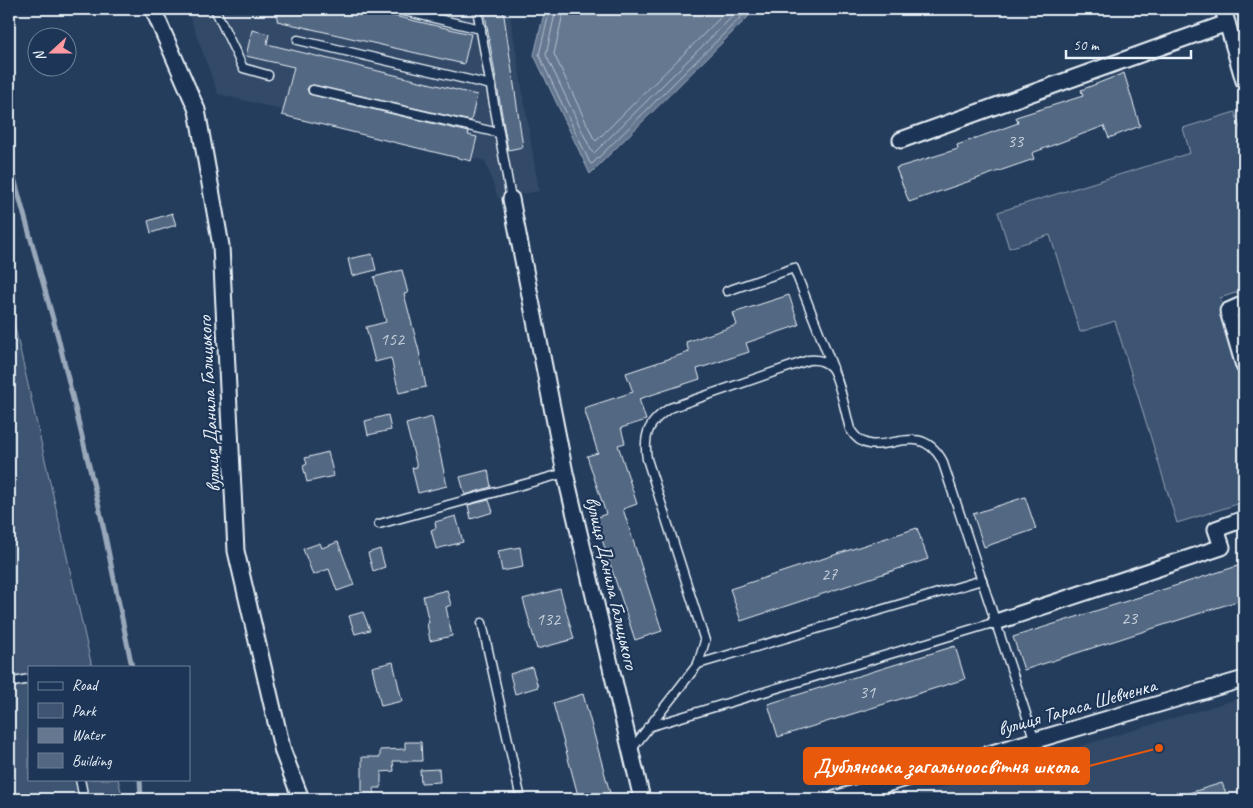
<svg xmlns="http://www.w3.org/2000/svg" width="1253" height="808" viewBox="0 0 1253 808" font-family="Caveat,sans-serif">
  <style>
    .built { fill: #334a68 }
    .green { fill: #3e5472; stroke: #93a2b5 }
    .water { fill: #657890; stroke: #99a8ba }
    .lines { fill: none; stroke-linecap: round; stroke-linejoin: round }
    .shore { stroke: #b4c1ce; stroke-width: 1 }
    .stream { stroke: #99a8ba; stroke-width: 5 }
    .building { fill: #536782; stroke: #e8f1f8 }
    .service-casing { stroke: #e8f1f8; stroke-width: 11 }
    .minor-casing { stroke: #e8f1f8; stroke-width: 19 }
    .service { stroke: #1d3557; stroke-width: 8 }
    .minor { stroke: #1d3557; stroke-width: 15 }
    .labels { text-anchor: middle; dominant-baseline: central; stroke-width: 4.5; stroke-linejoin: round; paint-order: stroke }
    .number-label { font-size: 18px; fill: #c3ceda }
    .street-label { font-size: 20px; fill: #e8f1f8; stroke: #1d3557 }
    .leader { fill: none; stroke: #e8590c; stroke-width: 2 }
    .callout-dot { fill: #e8590c; stroke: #1d3557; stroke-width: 2 }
    .callout { fill: #e8590c; stroke: #e8590c; stroke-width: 2 }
    .callout-label { font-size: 21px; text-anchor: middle; font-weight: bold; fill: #fff }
  </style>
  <rect width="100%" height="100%" fill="#253d5d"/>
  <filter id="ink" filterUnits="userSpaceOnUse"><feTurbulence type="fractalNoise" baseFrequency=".02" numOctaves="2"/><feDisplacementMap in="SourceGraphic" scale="10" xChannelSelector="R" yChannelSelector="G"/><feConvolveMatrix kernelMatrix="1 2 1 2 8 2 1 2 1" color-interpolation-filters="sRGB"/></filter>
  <g filter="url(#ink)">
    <g class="built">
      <path d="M187 9H509L539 191 498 198 485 161 218 94Z"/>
      <path d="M1244 697V799H904Z"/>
    </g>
    <g class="green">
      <path d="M1235 112 1244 141V290L1220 298 1244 378V502L1177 523 1115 321 1080 332 1050 235 1009 248 998 212 1190 153 1183 128Z"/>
      <path d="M9 301 92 667H29V779H118L123 799H9Z"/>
    </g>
    <path class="water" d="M545 9H756L590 174 534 55Z"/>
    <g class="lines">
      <g class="shore">
        <path d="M550 9 539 55 590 163 592 164 749 9"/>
        <path d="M556 9 546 55 592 152 594 153 740 9"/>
        <path d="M564 9 554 54 594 139 596 141 729 9"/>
      </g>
      <g class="stream">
        <path d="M9 160 58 337 100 511 132 667"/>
        <path d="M140 779 141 799"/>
      </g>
    </g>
    <g class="building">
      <path d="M279 9H364L471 34 464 64 277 21Z"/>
      <path d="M484 9H503L523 147 508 150Z"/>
      <path d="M252 30 269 34 267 44 477 95 471 121 314 85 309 86 307 89 309 94 312 95 469 132 468 135 477 137 471 161 282 115 294 67 246 56Z"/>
      <path d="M1124 73 1140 126 1109 138 1104 126 1032 153 1034 159 909 202 896 168 958 149 957 145 1018 123 1016 117 1083 96 1081 90Z"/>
      <path d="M172 213 176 225 151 233 148 221Z"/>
      <path d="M372 254 376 270 352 276 348 259Z"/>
      <path d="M402 270 408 293 404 294 419 351 426 387 399 393 391 358 375 362 366 327 386 322 374 277Z"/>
      <path d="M789 295 799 325 746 343 749 352 697 369 700 379 639 399 646 420 621 428 625 443 618 445 637 504 623 509 662 631 635 640 595 518 606 514 587 456 598 453 584 408 633 392 626 373 689 352 686 342 737 325 733 313Z"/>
      <path d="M388 415 391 430 368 435 365 421Z"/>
      <path d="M432 417 447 486 418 493 412 468 417 467 406 424Z"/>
      <path d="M328 452 334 476 307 482 303 466 307 464 305 458Z"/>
      <path d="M488 470 491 487 465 495 460 477Z"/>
      <path d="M1025 497 1036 529 984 547 973 514Z"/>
      <path d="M489 500 493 512 471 519 468 505Z"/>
      <path d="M456 516 463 542 436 549 431 530 436 528 435 522Z"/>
      <path d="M917 528 928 559 741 621 730 589Z"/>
      <path d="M338 542 354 585 337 591 329 569 313 575 303 549 320 543 322 548Z"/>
      <path d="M520 547 523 567 502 571 498 551Z"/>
      <path d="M380 549 385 567 373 571 368 553Z"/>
      <path d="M1244 564V599L1024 670 1013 637Z"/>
      <path d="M560 589 574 639 537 649 523 599Z"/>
      <path d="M447 590 451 605 446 607 452 636 430 641 427 623H429L423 596Z"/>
      <path d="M363 612 370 630 355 634 349 616Z"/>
      <path d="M955 646 965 679 778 737 768 704Z"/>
      <path d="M393 662 402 701 381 706 372 667Z"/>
      <path d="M532 667 538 687 515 694 510 674Z"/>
      <path d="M583 694 610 793 589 799H579L553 703Z"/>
      <path d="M405 742H421L422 761H393L394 771 381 772V788H374L375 799H362V757H380V750L405 749Z"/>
      <path d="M439 769 440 782 421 783 420 770Z"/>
      <path d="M1222 783 1228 799H1180L1179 796Z"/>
    </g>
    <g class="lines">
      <defs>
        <g id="service">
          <path d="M215 9 243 68 268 75"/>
          <path d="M395 9 481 29"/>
          <path d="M477 9 511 199"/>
          <path d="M298 40 491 85"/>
          <path d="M313 90 499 133"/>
          <path d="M727 291 794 268 833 368"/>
          <path d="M379 524 565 473"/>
          <path d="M482 623 521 799"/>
          <path d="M698 664 982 580"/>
          <path d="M9 683 29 679"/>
          <path d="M648 727 996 622"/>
          <path d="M631 750 698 664 705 641 647 459C643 434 649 421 670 408L809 360C817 359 825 361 831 367 839 377 846 415 850 429 874 470 914 412 942 460L1035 741"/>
          <path d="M80 779 84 799"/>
        </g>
        <g id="minor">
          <path d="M153 9 197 110 221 246 236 551 283 752 301 799"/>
          <path d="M1223 9 1244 81"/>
          <path d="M901 140 1227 23"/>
          <path d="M511 199 565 473 642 799"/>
          <path d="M1244 304 1228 311 1244 366"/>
          <path d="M996 622 1222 547 1216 529 1244 519"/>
          <path d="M835 799 1244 679"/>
        </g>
      </defs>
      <use href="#service" class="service-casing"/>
      <use href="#minor" class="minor-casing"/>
      <use href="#service" class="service"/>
      <use href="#minor" class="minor"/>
    </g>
  </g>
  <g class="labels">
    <g class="number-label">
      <text x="1015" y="141">33</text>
      <text x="392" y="339">152</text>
      <text x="829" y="574">27</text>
      <text x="1129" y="618">23</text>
      <text x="548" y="619">132</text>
      <text x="867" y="692">31</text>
    </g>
    <g class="street-label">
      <text transform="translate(209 404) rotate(-93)">вулиця Данила Галицького</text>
      <text transform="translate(612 583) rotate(77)">вулиця Данила Галицького</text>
      <text transform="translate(1077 707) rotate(-16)">вулиця Тараса Шевченка</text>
    </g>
  </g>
  <path class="leader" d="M1159 748L1089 766"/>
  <circle class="callout-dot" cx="1159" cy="748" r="5"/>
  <rect class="callout" x="804" y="748" width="285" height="36" rx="5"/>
  <g class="callout-label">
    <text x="946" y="773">Дублянська загальноосвітня школа</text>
  </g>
  <rect width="1253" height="808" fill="none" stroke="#1d3557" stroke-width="30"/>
  <rect x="15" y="15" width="1223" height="778" fill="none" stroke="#e8f1f8" stroke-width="2" filter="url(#ink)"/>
  <rect x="28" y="666" width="162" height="115" fill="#1d3557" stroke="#6e8097"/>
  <rect x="38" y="682" width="25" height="8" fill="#1d3557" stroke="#6e8097"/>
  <text x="72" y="690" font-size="15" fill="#e8f1f8">Road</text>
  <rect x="38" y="703" width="25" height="15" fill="#3e5472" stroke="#6e8097"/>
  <text x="72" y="716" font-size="15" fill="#e8f1f8">Park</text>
  <rect x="38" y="728" width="25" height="15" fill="#657890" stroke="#6e8097"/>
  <text x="72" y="740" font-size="15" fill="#e8f1f8">Water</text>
  <rect x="38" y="753" width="25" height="15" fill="#536782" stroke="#6e8097"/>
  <text x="72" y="766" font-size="15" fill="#e8f1f8">Building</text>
  <g transform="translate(52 52) rotate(249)"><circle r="24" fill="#1d3557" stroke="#6e8097"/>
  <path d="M0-4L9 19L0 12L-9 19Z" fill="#ff9aa2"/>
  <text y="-8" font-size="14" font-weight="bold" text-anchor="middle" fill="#e8f1f8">N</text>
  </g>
  <path d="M1066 50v8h125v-8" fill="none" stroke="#e8f1f8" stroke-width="2.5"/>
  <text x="1073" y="50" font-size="15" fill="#e8f1f8" stroke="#1d3557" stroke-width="4" paint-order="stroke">50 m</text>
</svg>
